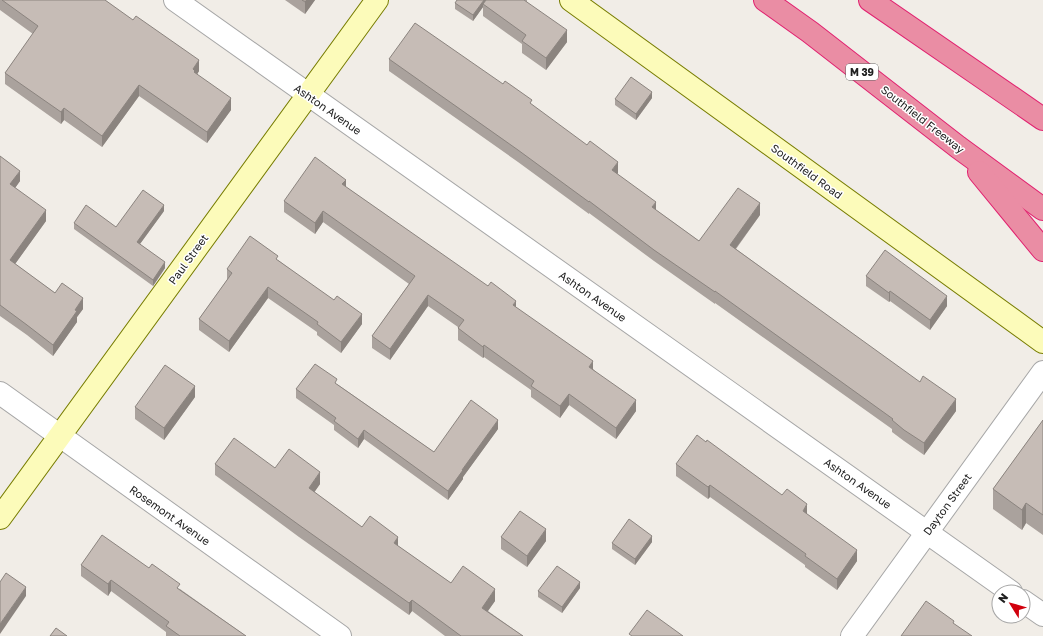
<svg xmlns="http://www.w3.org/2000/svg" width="1043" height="636" viewBox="0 0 1043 636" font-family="'Golos Text',sans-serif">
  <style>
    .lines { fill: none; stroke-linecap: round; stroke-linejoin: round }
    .street-casing { stroke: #a7a7a7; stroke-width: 24 }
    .secondary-casing { stroke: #787d02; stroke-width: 24 }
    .highway-casing { stroke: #e12270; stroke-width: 24 }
    .street { stroke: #fff; stroke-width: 22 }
    .secondary { stroke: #fcfbba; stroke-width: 22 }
    .highway { stroke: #ea8da4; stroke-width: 22 }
    .wall { fill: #aaa29d }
    .shaded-wall { fill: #8b847f }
    .building { fill: #c6bcb6; stroke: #8b847f }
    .labels { text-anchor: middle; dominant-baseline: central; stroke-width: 3; stroke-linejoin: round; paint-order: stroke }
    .shield { fill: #fff; stroke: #636363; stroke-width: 1 }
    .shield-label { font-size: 10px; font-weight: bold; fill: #202020 }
    .street-label { font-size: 11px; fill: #202020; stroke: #fff }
  </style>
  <rect width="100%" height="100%" fill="#f1ede7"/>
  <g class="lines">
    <defs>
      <g id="street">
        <path d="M175 0 1011 592"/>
        <path d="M0 393 340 636"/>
        <path d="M1023 601 1043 615"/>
        <path d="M852 636 1043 372"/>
      </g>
      <g id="secondary">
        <path d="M571 0 1043 342"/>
        <path d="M0 518 377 0"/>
      </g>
      <g id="highway">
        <path d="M765 0 810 32 958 147 1043 209"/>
        <path d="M870 0 1043 119"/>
        <path d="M979 172 1043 250"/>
      </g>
    </defs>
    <use href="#street" class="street-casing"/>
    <use href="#secondary" class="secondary-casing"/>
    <use href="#highway" class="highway-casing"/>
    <use href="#street" class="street"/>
    <use href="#secondary" class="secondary"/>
    <use href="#highway" class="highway"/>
  </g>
  <g class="wall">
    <path d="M0 0H105L199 71 197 74 231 110 207 143 139 96 102 147 64 120 61 124 5 84V73L33 34 0 10Z"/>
    <path d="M285 0H315L305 14Z"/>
    <path d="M527 0V2L567 42 546 70 522 53V44L483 16V7L473 21 455 9V3Z"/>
    <path d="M389 59 503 84 532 105 618 173 617 174 656 210 699 241 760 215 736 249 956 411 924 455 904 441 892 432V429L715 303V304L654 261 589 213V214L518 162 389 71Z"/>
    <path d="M652 98 636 120 615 105V99Z"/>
    <path d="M0 156 20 181 15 188 46 221 15 264 55 293 83 309 77 317V322L53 356 27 335 0 316Z"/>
    <path d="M346 187 516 307 593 369 636 411 616 439 569 405 560 418 531 397V390L484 357 483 358 458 340V327L428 306 390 360 372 348V336L409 284 323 222 315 234 284 212V201Z"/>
    <path d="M164 211 140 244 165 268 153 286 74 229V223L116 227Z"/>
    <path d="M278 260 362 324 341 353 317 335V332L268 298 229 352 199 330V319L227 280V269Z"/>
    <path d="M866 276 947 306 930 330 890 301 889 302 866 286Z"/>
    <path d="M337 384 434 452 498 429 463 477V479L448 500 364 439 358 448 334 430V425L296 398V389Z"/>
    <path d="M195 397 164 440 135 419V407Z"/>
    <path d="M1043 420V535L1026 523 1022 530 993 509V489Z"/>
    <path d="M215 464 275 468 320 484 314 492 362 527 398 546 451 583 495 601 488 611 523 636H445L412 611 409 615 299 537 215 475Z"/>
    <path d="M676 464 807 514 857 561 837 590 805 567V565L710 497 708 499 676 476Z"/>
    <path d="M501 537 546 541 527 567 501 549Z"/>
    <path d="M652 542 635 565 612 549V543Z"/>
    <path d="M81 565 180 589 246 636H166V632L111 591 108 596 81 576Z"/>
    <path d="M580 588 562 613 538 597V591Z"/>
  </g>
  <g class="shaded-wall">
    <path d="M307 0H315L305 14V2Z"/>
    <path d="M484 0H488L483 4V7L473 21V15Z"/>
    <path d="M567 30V42L546 70V58Z"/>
    <path d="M199 60V71L195 78 193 69Z"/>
    <path d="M139 85V96L102 147V136Z"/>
    <path d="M652 92V98L636 120V114Z"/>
    <path d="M231 98V110L207 143V132Z"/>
    <path d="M64 108V120L61 124V112Z"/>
    <path d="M618 162V173L612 182V170Z"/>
    <path d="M20 171V181L10 195V184Z"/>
    <path d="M346 180V191L342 184Z"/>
    <path d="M656 202V214L652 207Z"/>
    <path d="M760 203V215L730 256V245Z"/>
    <path d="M164 205V211L137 248V242Z"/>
    <path d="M46 210V221L10 271V260Z"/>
    <path d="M323 211V222L315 234V223Z"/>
    <path d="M165 262V268L153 286V280Z"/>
    <path d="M268 287V298L229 352V341Z"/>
    <path d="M890 291V301L889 302V293Z"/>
    <path d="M428 295V306L390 360V349Z"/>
    <path d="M947 296V306L930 330V320Z"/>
    <path d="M83 298V309L77 317V322L53 356V345L75 310Z"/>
    <path d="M516 301V312L513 305Z"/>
    <path d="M362 314V324L341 353V342Z"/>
    <path d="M484 345V357L483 358V347Z"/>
    <path d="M593 361V372L589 367Z"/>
    <path d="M195 386V397L164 440V428Z"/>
    <path d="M569 394V405L560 418V406Z"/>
    <path d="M956 399V411L924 455V443Z"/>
    <path d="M636 400V411L616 439V428Z"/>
    <path d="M498 420V429L463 477V479L448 500V491L462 470Z"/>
    <path d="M364 430V439L358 448V439Z"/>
    <path d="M320 472V484L309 500V488Z"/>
    <path d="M710 485V497L708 499V487Z"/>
    <path d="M1026 503V523L1022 530V510Z"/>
    <path d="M807 504V516L803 511Z"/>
    <path d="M546 529V541L527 567V556Z"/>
    <path d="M652 536V542L635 565V559Z"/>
    <path d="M398 537V548L394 543Z"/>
    <path d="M857 550V561L837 590V579Z"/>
    <path d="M111 580V591L108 596V584Z"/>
    <path d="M580 582V588L562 613V607Z"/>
    <path d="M26 587V596L0 634V624Z"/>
    <path d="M495 589V601L482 619V608Z"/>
    <path d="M412 600V611L409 615V603Z"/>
  </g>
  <g class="building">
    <path d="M2 0H105L133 20 136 16 199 60 193 69 195 71 194 72 231 98 207 132 139 85 102 136 64 108 61 112 5 73 38 26Z"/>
    <path d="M302 0H307L305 2Z"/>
    <path d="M457 0H484L473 15 455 3Z"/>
    <path d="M486 0H524L567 30 546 58 522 41 526 35 483 4Z"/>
    <path d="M415 23 503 84 505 81 532 100 530 103 587 145 590 141 618 162 612 170 656 202 652 207 699 241 738 188 760 203 730 245 920 382 923 376 956 399 924 443 904 430 892 420 893 419 715 291V292L654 250 589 201V202L518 150 389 59Z"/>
    <path d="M631 77 652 92 636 114 615 99Z"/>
    <path d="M0 156 20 171 10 184 46 210 10 260 55 293 62 283 83 298 75 310 77 311 53 345 27 325 0 305Z"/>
    <path d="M315 157 346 180 342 184 488 286 491 282 516 301 513 305 593 361 589 367 636 400 616 428 569 394 560 406 531 386 534 381 484 345 483 347 458 328 464 320 428 295 390 349 372 336 415 276 323 211 315 223 284 201Z"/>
    <path d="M143 190 164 205 137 242 165 262 153 280 74 223 86 205 116 227Z"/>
    <path d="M250 236 278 256 276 259 334 300 337 296 362 314 341 342 317 324 318 322 268 287 229 341 199 319 232 273 227 269Z"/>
    <path d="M885 250 947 296 930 320 890 291 889 293 866 276Z"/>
    <path d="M315 364 337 379 335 383 434 452 471 400 498 420 462 470H463L448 491 364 430 358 439 334 421 336 418 296 389Z"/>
    <path d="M165 365 195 386 164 428 135 407Z"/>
    <path d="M1043 420V515L1026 503 1022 510 993 489Z"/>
    <path d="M697 435 706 442 707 440 782 495 787 489 807 504 803 511 857 550 837 579 805 556 806 554 710 485 708 487 676 464Z"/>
    <path d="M234 438 275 468 289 449 320 472 309 488 362 527 370 516 398 537 394 543 451 583 463 566 495 589 482 608 523 636H461L412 600 409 603 299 525 215 464Z"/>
    <path d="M520 511 546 529 527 556 501 537Z"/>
    <path d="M629 519 652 536 635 559 612 543Z"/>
    <path d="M102 535 149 568 152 564 180 584 177 588 246 636H180L166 626 169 622 111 580 108 584 81 565Z"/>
    <path d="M557 566 580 582 562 607 538 591Z"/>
    <path d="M6 573 26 587 0 624V582Z"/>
    <path d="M926 601 954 621 953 623 972 636H901Z"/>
    <path d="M647 610 683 636H632L629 634Z"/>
    <path d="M56 628 67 636H50Z"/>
  </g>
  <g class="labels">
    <rect class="shield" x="846" y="64" width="32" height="16" rx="3"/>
    <g class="shield-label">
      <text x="862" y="72">M 39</text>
    </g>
    <g class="street-label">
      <text transform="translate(328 109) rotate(35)">Ashton Avenue</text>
      <text transform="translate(923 119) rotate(38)">Southfield Freeway</text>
      <text transform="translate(807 171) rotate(36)">Southfield Road</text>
      <text transform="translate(188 259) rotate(-54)">Paul Street</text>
      <text transform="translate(593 296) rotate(35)">Ashton Avenue</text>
      <text transform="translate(858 483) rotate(35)">Ashton Avenue</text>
      <text transform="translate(947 504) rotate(-54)">Dayton Street</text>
      <text transform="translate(170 515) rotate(35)">Rosemont Avenue</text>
    </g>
  </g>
  <g transform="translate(1011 604) rotate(307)"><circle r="19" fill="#ffffff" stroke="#a6a6a6"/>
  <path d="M0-3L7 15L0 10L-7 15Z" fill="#d1000d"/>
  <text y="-6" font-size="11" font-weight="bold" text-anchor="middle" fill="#202020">N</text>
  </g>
</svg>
